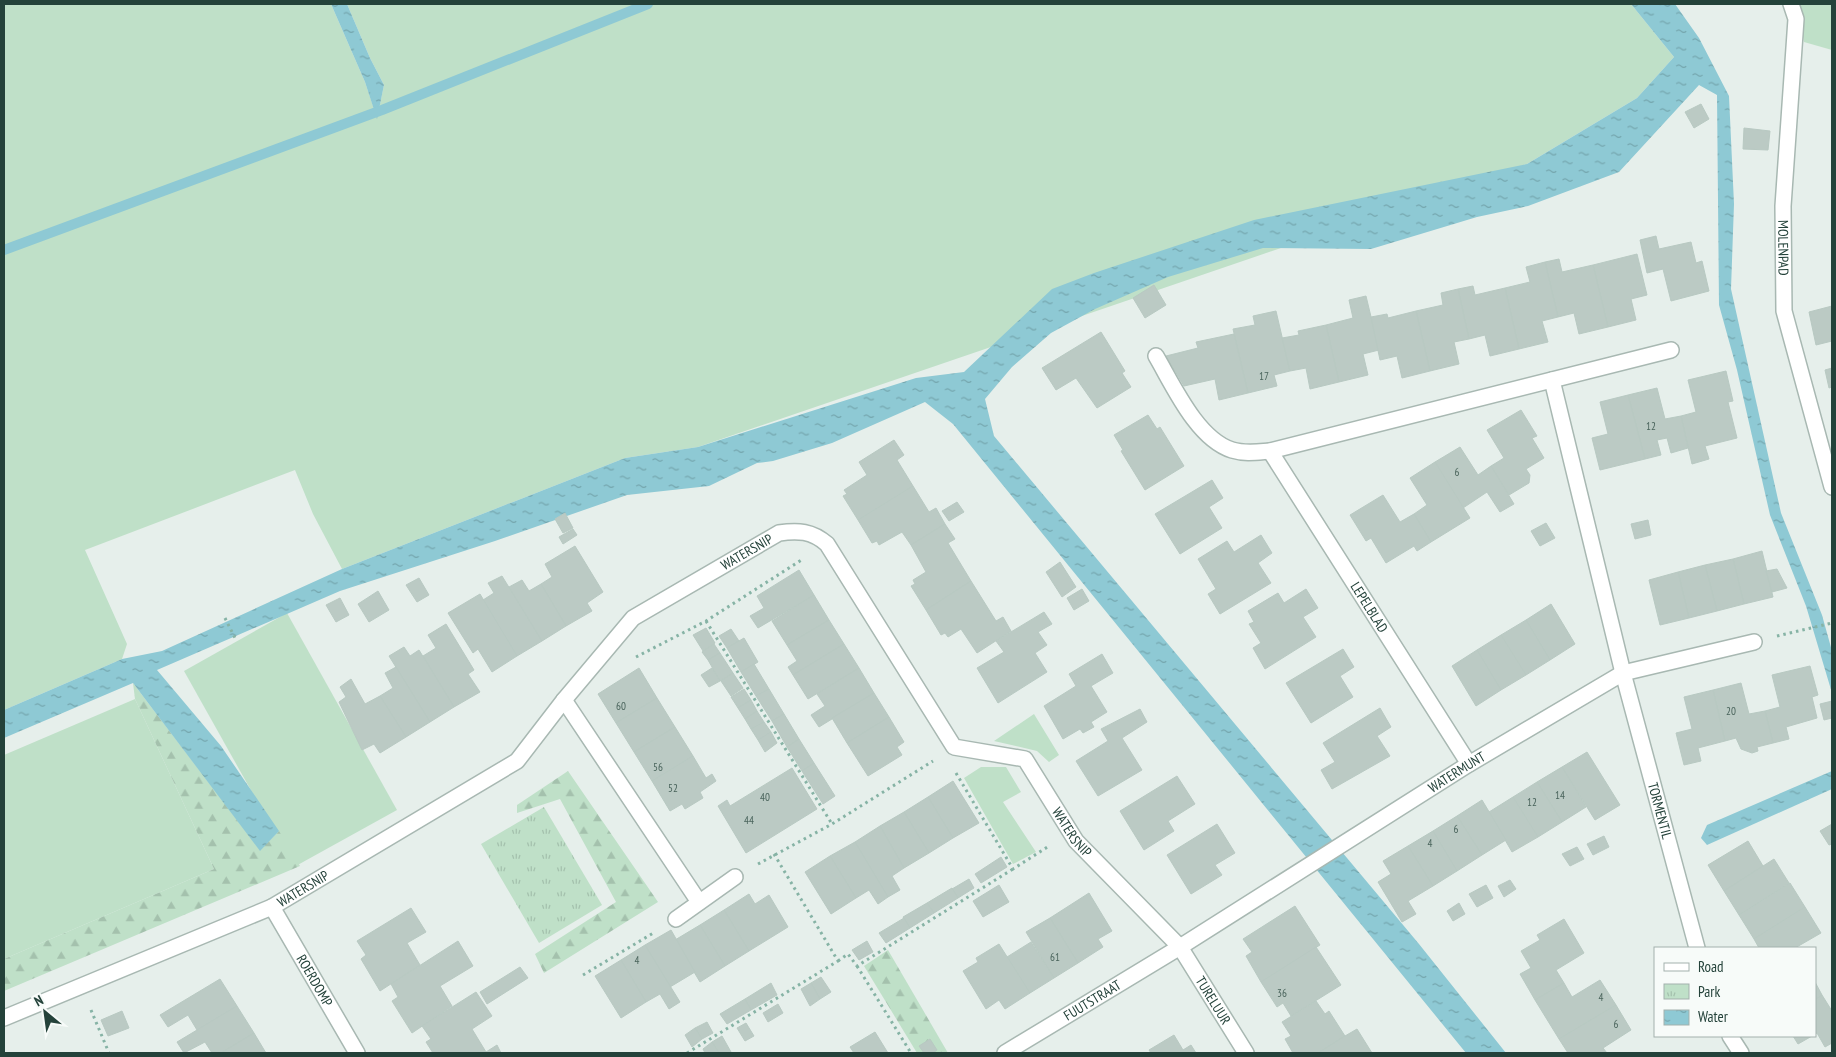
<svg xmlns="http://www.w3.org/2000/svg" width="1836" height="1057" viewBox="0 0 1836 1057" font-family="'PT Sans Narrow',sans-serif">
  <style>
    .green { fill: #bfe0c8 }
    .forest { fill: url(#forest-firs) }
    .park { fill: url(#park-tufts) }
    .water { fill: url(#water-ripples) }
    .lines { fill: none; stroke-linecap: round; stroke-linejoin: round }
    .stream { stroke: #8ec9d4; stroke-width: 10 }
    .building { fill: #bbcac4; stroke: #b8c9c2 }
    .street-casing { stroke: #a8b8b2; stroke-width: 18 }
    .path { stroke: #86b3a5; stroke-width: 3; stroke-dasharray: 2.5 4; stroke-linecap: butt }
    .street { stroke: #fff; stroke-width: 15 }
    .labels { text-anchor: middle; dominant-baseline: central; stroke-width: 4; stroke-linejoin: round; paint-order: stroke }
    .number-label { font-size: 11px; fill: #4a645c }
    .street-label { font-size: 14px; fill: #24423a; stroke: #f7fbf9 }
  </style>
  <defs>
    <pattern id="forest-firs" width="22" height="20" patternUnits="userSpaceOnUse" patternTransform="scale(1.25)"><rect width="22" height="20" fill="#bfe0c8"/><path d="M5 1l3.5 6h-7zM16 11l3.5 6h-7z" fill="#a4c1ad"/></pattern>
    <pattern id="park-tufts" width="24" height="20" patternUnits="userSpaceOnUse" patternTransform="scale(1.25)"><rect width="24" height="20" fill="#bfe0c8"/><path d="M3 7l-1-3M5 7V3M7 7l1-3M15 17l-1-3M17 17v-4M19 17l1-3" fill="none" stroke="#a4c1ad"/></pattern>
    <pattern id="water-ripples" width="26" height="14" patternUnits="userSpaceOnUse" patternTransform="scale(1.25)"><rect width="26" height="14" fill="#8ec9d4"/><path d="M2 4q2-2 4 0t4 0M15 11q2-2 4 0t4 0" fill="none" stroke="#74a5ad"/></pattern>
  </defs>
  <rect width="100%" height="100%" fill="#e6efeb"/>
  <g class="green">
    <path d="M4 4H331L365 82 377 118 384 85 370 58 347 4H1631L1674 57 1637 98 1527 164 698 447 625 458 342 569 313 514 295 470 85 550 127 644 122 659 4 710Z"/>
    <path d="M1797 4H1832V50L1804 42Z"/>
    <path d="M287 613 397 810 294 867 184 671Z"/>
    <path d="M135 699 214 869 4 959V755Z"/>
    <path d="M1034 714 1059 755 1049 762 1037 751 994 741Z"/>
    <path d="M981 767H1006L1021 792 1003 802 1036 852 1013 864 964 778Z"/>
  </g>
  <g class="forest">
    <path d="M133 683 260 850 279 831 300 866 4 991V959L214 869 135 699Z"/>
    <path d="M568 771 658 902 544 973 535 954 616 902 560 799 517 813V805Z"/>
    <path d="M888 950 948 1053H917L864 966Z"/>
  </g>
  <path class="park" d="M544 807 602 905 539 943 481 844Z"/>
  <g class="water">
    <path d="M331 4H347L370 58 384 85 377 119 365 82Z"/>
    <path d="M1631 4H1675L1699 38 1729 96 1734 204 1731 289 1781 513 1822 615 1832 651V693L1806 606 1770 515 1737 370 1719 305 1717 95 1699 85 1619 172 1528 206 1477 217 1371 249 1263 248 1168 277 1095 309 1051 333 1012 367 985 399 994 436 1419 944 1506 1053H1466L953 424 925 402 832 443 773 461 757 463 709 486 627 495 495 541 340 591 157 670 221 746 279 831 260 851 133 683 4 738V710L122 659 162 651 342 569 625 458 698 447 916 378 964 372 1052 289 1094 273 1254 220 1527 164 1637 98 1674 57Z"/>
    <path d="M1832 771V789L1707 845 1701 838 1707 825Z"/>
  </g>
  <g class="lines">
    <path class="stream" d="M4 250 382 110 648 4"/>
  </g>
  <g class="building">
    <path d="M1701 104 1709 119 1694 128 1685 112Z"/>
    <path d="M1744 128 1770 131 1768 150 1743 149Z"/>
    <path d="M1656 236 1659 249 1691 242 1696 263 1702 261 1709 291 1671 301 1663 269 1647 273 1640 240Z"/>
    <path d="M1637 254 1647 295 1631 299 1636 320 1608 327 1593 265Z"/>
    <path d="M1559 259 1562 272 1593 265 1608 327 1579 334 1574 313 1558 317 1545 262Z"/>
    <path d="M1545 262 1558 317 1542 321 1548 342 1519 349 1505 288 1530 282 1526 267Z"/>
    <path d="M1154 285 1166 305 1145 318 1133 298Z"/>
    <path d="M1473 286 1475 295 1505 288 1519 349 1490 356 1485 335 1469 339 1458 289Z"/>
    <path d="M1458 289 1469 339 1454 342 1459 364 1430 371 1416 311 1443 305 1441 293Z"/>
    <path d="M1366 296 1379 350 1363 354 1368 375 1339 382 1326 325 1353 318 1349 300Z"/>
    <path d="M1832 306V341L1816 345 1809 312Z"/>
    <path d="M1276 311 1290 371 1274 375 1277 386 1248 393 1233 329 1255 325 1253 316Z"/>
    <path d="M1416 311 1430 371 1402 378 1397 356 1380 360 1371 317 1387 314 1388 318Z"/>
    <path d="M1326 325 1339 382 1310 389 1306 368 1290 371 1282 338 1299 335 1298 331Z"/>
    <path d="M1101 332 1125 371 1122 373 1131 387 1097 408 1076 378 1056 390 1042 368Z"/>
    <path d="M1234 334 1248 393 1219 400 1215 379 1184 386 1166 356 1198 348 1196 342Z"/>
    <path d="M1832 368V387L1829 388 1825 370Z"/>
    <path d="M1726 371 1733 401 1728 402 1737 438 1705 446 1709 459 1692 464 1681 416 1696 412 1688 380Z"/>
    <path d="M1657 388 1665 419 1681 416 1688 448 1671 453 1667 438 1657 440 1661 455 1645 459 1628 395Z"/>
    <path d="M1628 395 1645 459 1600 470 1592 438 1608 434 1600 402Z"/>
    <path d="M1521 410 1537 436 1532 438 1544 458 1526 469 1530 475 1529 483 1509 495 1491 466 1504 458 1487 430Z"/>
    <path d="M1148 415 1157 429 1160 427 1184 466 1145 490 1121 451 1123 450 1114 435Z"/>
    <path d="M894 440 904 455 897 460 913 486 858 520 843 496 847 494 844 490 867 475 859 462Z"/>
    <path d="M1460 447 1478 475 1491 466 1514 504 1500 512 1487 492 1463 508 1435 462Z"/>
    <path d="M1435 462 1470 518 1431 542 1414 514 1427 505 1410 478Z"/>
    <path d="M1212 480 1223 498 1209 507 1222 528 1180 554 1155 514Z"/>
    <path d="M913 486 929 512 936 508 945 524 911 545 902 532 879 545 877 541 872 543 858 520Z"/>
    <path d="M1383 495 1400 522 1414 514 1431 542 1417 551 1414 546 1386 563 1371 538 1366 541 1350 515Z"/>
    <path d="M957 502 964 512 949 521 942 511Z"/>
    <path d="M565 513 573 528 563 533 555 519Z"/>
    <path d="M1648 520 1651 535 1635 539 1631 524Z"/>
    <path d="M1546 523 1555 538 1540 546 1531 531Z"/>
    <path d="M945 524 955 539 948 543 971 581 926 610 911 586 915 584 913 580 926 572 911 545Z"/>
    <path d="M573 529 577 535 563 544 559 537Z"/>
    <path d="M1261 535 1272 553 1258 563 1271 583 1220 614 1208 594 1216 589 1198 559 1227 541 1234 552Z"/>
    <path d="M575 546 603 592 587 603 592 611 566 626 541 584 552 577 545 564Z"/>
    <path d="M1762 551 1773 597 1744 604 1733 559Z"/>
    <path d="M1733 559 1744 604 1717 611 1705 565Z"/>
    <path d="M1060 562 1076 587 1062 597 1046 572Z"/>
    <path d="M1705 565 1717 611 1689 618 1678 572Z"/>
    <path d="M1777 569 1787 588 1772 592 1766 571Z"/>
    <path d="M799 570 814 595 758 628 750 616 764 608 757 596Z"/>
    <path d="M1678 572 1689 618 1660 625 1649 580Z"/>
    <path d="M502 576 542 641 517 656 483 600 494 593 488 583Z"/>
    <path d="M419 578 429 595 417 602 406 585Z"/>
    <path d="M522 580 529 591 541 584 566 626 542 641 509 587Z"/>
    <path d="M971 581 996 621 1003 617 1011 631 977 653 961 629 948 637 945 633 941 635 926 610Z"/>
    <path d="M1082 589 1089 601 1074 610 1067 598Z"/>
    <path d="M1306 589 1318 608 1303 617 1316 637 1265 669 1253 648 1261 643 1249 624 1254 622 1248 611 1278 593 1284 603Z"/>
    <path d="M378 591 389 610 369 622 358 604Z"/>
    <path d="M480 594 517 656 492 672 478 649 473 653 448 613Z"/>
    <path d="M814 595 829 620 787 645 772 621Z"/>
    <path d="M340 598 349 615 336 622 326 605Z"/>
    <path d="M1551 604 1575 644 1550 660 1526 620Z"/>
    <path d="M1044 612 1052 624 1038 632 1047 645 1035 653 1047 672 998 703 977 668 1004 652 996 641Z"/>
    <path d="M829 620 844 644 793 675 788 667 797 661 787 645Z"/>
    <path d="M1526 620 1550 660 1526 675 1501 635Z"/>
    <path d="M446 624 474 670 468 674 480 692 454 707 423 656 436 648 428 635Z"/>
    <path d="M706 628 715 643 703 651 693 635Z"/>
    <path d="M731 629 739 641 727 648 719 636Z"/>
    <path d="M1501 635 1526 675 1501 690 1477 650Z"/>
    <path d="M744 638 758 662 741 672 727 648Z"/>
    <path d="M714 644 720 653 708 660 702 652Z"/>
    <path d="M844 644 859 668 808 699 793 675Z"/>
    <path d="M404 647 410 656 419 650 454 707 430 722 389 656Z"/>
    <path d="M1343 649 1354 667 1340 676 1353 697 1311 723 1286 683Z"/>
    <path d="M1477 650 1501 690 1476 706 1452 666Z"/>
    <path d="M720 653 733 673 720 681 708 660Z"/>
    <path d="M1102 654 1113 673 1091 686 1107 712 1091 722 1094 727 1083 733 1080 729 1063 739 1044 706 1076 686 1069 674Z"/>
    <path d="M754 664 769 689 756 696 741 672Z"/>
    <path d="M1810 666 1818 695 1812 697 1817 718 1786 727 1789 739 1773 743 1765 711 1780 707 1772 675Z"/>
    <path d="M396 667 430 722 406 737 380 696 393 688 385 673Z"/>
    <path d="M639 668 657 698 616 723 598 694Z"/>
    <path d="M712 668 720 681 709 687 701 675Z"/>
    <path d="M859 668 874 693 819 727 811 715 825 706 817 694Z"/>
    <path d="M733 673 743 688 731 696 721 681Z"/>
    <path d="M351 679 365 704 380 696 406 737 380 753 374 744 362 750 339 702 346 697 340 687Z"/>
    <path d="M1741 683 1749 714 1765 711 1773 743 1757 747 1758 751 1752 753 1741 749 1736 738 1725 741 1713 690Z"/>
    <path d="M744 689 751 700 738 708 731 697Z"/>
    <path d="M769 689 784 714 772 721 756 696Z"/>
    <path d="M1713 690 1725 741 1698 748 1701 761 1684 765 1676 733 1692 729 1684 697Z"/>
    <path d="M874 693 889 717 847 743 832 718Z"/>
    <path d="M657 698 675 727 634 752 616 723Z"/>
    <path d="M751 700 757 711 745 719 738 708Z"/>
    <path d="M1832 701V718L1824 720 1820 704Z"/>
    <path d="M1380 708 1391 727 1377 736 1390 756 1332 789 1321 770 1335 762 1323 743Z"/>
    <path d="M1140 709 1147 722 1122 738 1142 770 1098 796 1076 761 1108 741 1101 729Z"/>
    <path d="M757 711 764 722 751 729 745 719Z"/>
    <path d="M784 714 799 739 787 747 772 721Z"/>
    <path d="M889 717 904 742 897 747 902 755 868 776 847 743Z"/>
    <path d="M764 722 771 732 758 740 751 729Z"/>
    <path d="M675 727 693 756 652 781 634 752Z"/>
    <path d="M771 732 777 743 765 752 758 740Z"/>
    <path d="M799 739 814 763 802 771 787 747Z"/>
    <path d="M1587 752 1620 805 1595 820 1562 767Z"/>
    <path d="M693 756 706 778 712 774 716 781 700 792 703 798 685 809 682 804 670 811 652 781Z"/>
    <path d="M814 763 835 796 823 804 802 771Z"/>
    <path d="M1562 767 1586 807 1562 822 1537 782Z"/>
    <path d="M792 768 817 809 746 853 718 806 727 800 730 806Z"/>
    <path d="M1177 776 1195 804 1168 821 1174 831 1144 850 1120 811Z"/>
    <path d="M953 781 979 823 953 838 928 797Z"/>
    <path d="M1537 782 1562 822 1538 837 1513 797Z"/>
    <path d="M928 797 953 838 929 853 904 812Z"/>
    <path d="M1513 797 1538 837 1512 852 1489 812Z"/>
    <path d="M1482 800 1506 840 1482 855 1457 816Z"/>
    <path d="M904 812 929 853 904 868 880 826Z"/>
    <path d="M1457 816 1482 855 1457 871 1433 831Z"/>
    <path d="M1217 824 1235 853 1215 865 1222 875 1191 894 1167 855Z"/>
    <path d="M1832 824V844L1829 845 1820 831Z"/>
    <path d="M880 826 904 868 892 876 900 890 888 897 855 842Z"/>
    <path d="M1433 831 1457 871 1433 886 1408 846Z"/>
    <path d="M1604 836 1609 847 1593 855 1587 844Z"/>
    <path d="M1748 841 1763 866 1724 891 1708 865Z"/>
    <path d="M855 842 888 897 878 904 869 890 856 898 830 856Z"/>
    <path d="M1408 846 1433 886 1408 901 1416 914 1402 922 1378 882 1391 874 1383 861Z"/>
    <path d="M1577 847 1584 859 1570 866 1562 854Z"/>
    <path d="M830 856 856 898 831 914 805 872Z"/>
    <path d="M1001 857 1007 867 981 883 975 874Z"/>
    <path d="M1774 859 1789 883 1739 915 1724 891Z"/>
    <path d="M969 879 974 888 958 898 952 889Z"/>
    <path d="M1510 880 1516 889 1504 897 1498 886Z"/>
    <path d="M1790 883 1805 907 1754 939 1739 915Z"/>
    <path d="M999 885 1009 902 983 917 973 901Z"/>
    <path d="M1486 885 1493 898 1477 907 1469 894Z"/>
    <path d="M952 888 958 898 934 913 927 903Z"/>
    <path d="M1089 893 1112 931 1098 939 1103 947 1078 963 1050 918Z"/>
    <path d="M749 894 755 904 769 895 788 927 749 951 724 910Z"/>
    <path d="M927 903 934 913 910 928 903 917Z"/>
    <path d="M1459 903 1465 914 1453 921 1447 911Z"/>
    <path d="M1295 906 1320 945 1261 982 1246 956 1252 952 1243 939Z"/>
    <path d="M1805 907 1821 933 1795 948H1759L1754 939Z"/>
    <path d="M411 908 426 932 407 943 420 965 380 991 361 959 366 955 357 941Z"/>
    <path d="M724 910 749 951 725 966 700 925Z"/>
    <path d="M904 918 910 928 886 943 879 933Z"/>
    <path d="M1050 918 1078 963 1054 978 1026 932Z"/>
    <path d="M1564 919 1584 953 1556 970 1564 983 1535 1000 1520 974 1531 968 1521 951 1540 940 1537 935Z"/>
    <path d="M700 925 725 966 700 982 675 940Z"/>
    <path d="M671 930 695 972 670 987 645 945Z"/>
    <path d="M458 941 473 966 440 986 452 1006 412 1033 392 1001 398 997 391 984Z"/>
    <path d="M867 941 873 952 859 960 852 950Z"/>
    <path d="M1031 942 1054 978 1030 993 1007 957Z"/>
    <path d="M999 944 1030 993 1005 1009 999 1000 986 1009 963 971 978 962 976 958Z"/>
    <path d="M645 945 680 1002 669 1009 660 994 646 1002 621 960Z"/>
    <path d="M1316 947 1341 985 1291 1016 1283 1003 1277 1007 1261 982Z"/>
    <path d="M621 960 646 1002 621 1018 595 976Z"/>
    <path d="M520 967 528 978 487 1004 480 992Z"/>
    <path d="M821 977 831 992 820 999 811 983Z"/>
    <path d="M220 979 237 1006 197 1030 188 1015 168 1027 160 1015Z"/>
    <path d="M1600 980 1616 1005 1559 1039 1535 1000 1564 983 1572 997Z"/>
    <path d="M1815 982 1822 995 1815 1000Z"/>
    <path d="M771 983 777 995 751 1010 745 999Z"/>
    <path d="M811 983 820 999 810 1006 801 989Z"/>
    <path d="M476 992 492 1016 472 1029 486 1052 433 1053 426 1042 431 1039 422 1026Z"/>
    <path d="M1822 995 1832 1011V1043L1825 1047 1817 1033 1815 1034V1000Z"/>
    <path d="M745 999 751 1010 727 1024 720 1014Z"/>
    <path d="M1316 1001 1325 1014 1329 1011 1345 1036 1318 1053H1293L1285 1039 1291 1036 1282 1022Z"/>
    <path d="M778 1004 783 1013 768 1022 763 1013Z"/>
    <path d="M1616 1005 1631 1030 1603 1048 1607 1053H1568L1559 1039Z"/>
    <path d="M237 1006 254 1033 221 1053H212L205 1042 184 1053 177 1042Z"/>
    <path d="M122 1011 129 1028 108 1036 101 1020Z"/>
    <path d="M707 1022 713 1033 702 1039 695 1028Z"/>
    <path d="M746 1023 754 1036 745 1041 737 1028Z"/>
    <path d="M695 1028 702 1039 692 1047 685 1035Z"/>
    <path d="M1357 1029 1372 1053H1318L1345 1036Z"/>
    <path d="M875 1032 888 1053H854L850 1047Z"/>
    <path d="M254 1033 266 1053H221Z"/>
    <path d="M1174 1035 1183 1050 1191 1045 1196 1053H1151L1149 1050Z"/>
    <path d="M722 1036 731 1052 729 1053H719L712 1042Z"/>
    <path d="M1793 1036H1812L1798 1044Z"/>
    <path d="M930 1039 937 1050 933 1053H924L919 1046Z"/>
    <path d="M712 1042 719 1053H705L703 1049Z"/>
    <path d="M497 1045 501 1053H484L486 1052Z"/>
  </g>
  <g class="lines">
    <defs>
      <g id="street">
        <path id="s1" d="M1791 4 1796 19 1783 206 1784 311 1832 487"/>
        <path d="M1156 356C1173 385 1197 439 1232 450 1245 454 1257 452 1270 451L1671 350"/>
        <path id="s2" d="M1552 380 1623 673 1697 948"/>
        <path id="s3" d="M1270 451 1469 764"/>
        <path d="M564 700 699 902"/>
        <path id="s4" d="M272 907 357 1053"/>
        <path d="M676 919 735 877"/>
        <path id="s5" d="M4 1018 272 907 517 761 564 700 633 618 779 533C798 530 812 531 827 544L954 747 1025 759 1076 841 1180 947 1246 1053"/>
        <path d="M1730 1036 1741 1053"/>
        <path id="s6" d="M1005 1053 1180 947 1469 764 1623 673 1754 642"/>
      </g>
    </defs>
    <use href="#street" class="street-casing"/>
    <g class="path">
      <path d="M225 618 236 640"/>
      <path d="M706 621 832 824"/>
      <path d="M1777 636 1832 623"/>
      <path d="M636 657 706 621 803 559"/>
      <path d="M956 773 1013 869 1049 846"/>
      <path d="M758 864 832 824 933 761"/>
      <path d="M838 961 848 954 857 966 1013 869"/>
      <path d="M857 966 911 1053"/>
      <path d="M583 975 655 932"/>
      <path d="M91 1010 109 1053"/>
      <path d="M687 1053 838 961 774 854"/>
    </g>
    <use href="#street" class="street"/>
  </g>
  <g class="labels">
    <g class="number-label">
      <text x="1264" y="376">17</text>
      <text x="1651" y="426">12</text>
      <text x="1457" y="472">6</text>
      <text x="621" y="706">60</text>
      <text x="1731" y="711">20</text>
      <text x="658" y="767">56</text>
      <text x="673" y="788">52</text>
      <text x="1560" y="795">14</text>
      <text x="765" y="797">40</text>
      <text x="1532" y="802">12</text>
      <text x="749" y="820">44</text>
      <text x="1456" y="829">6</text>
      <text x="1430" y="843">4</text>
      <text x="1055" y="957">61</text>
      <text x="637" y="960">4</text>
      <text x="1282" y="993">36</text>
      <text x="1601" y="997">4</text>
      <text x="1616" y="1024">6</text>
    </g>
    <g class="street-label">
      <text stroke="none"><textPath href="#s1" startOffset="245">MOLENPAD</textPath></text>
      <text stroke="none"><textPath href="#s5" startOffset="891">WATERSNIP</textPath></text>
      <text stroke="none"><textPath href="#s3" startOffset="185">LEPELBLAD</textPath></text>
      <text stroke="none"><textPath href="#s6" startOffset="532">WATERMUNT</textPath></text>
      <text stroke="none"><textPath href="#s2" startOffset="444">TORMENTIL</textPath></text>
      <text stroke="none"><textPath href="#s5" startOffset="1378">WATERSNIP</textPath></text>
      <text stroke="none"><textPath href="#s5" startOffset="326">WATERSNIP</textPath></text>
      <text stroke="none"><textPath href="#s4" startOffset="85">ROERDOMP</textPath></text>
      <text stroke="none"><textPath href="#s6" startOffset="102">FUUTSTRAAT</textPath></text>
      <text stroke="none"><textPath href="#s5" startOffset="1599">TURELUUR</textPath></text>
    </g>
  </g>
  <rect width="1836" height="1057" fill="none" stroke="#24423a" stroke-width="10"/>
  <rect x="1654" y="947" width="162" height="90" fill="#f7fbf9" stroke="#a3b1ad"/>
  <rect x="1664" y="963" width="25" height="8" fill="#ffffff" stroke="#a3b1ad"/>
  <text x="1698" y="972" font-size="15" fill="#24423a">Road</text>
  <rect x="1664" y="984" width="25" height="15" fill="url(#park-tufts)" stroke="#a3b1ad"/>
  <text x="1698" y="997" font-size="15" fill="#24423a">Park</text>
  <rect x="1664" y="1010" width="25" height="15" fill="url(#water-ripples)" stroke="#a3b1ad"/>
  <text x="1698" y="1022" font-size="15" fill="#24423a">Water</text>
  <g transform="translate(45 1012) rotate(331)" stroke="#f7fbf9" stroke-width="4" paint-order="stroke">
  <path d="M0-4L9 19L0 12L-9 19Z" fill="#24423a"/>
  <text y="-8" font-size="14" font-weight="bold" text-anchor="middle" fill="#24423a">N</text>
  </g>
</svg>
